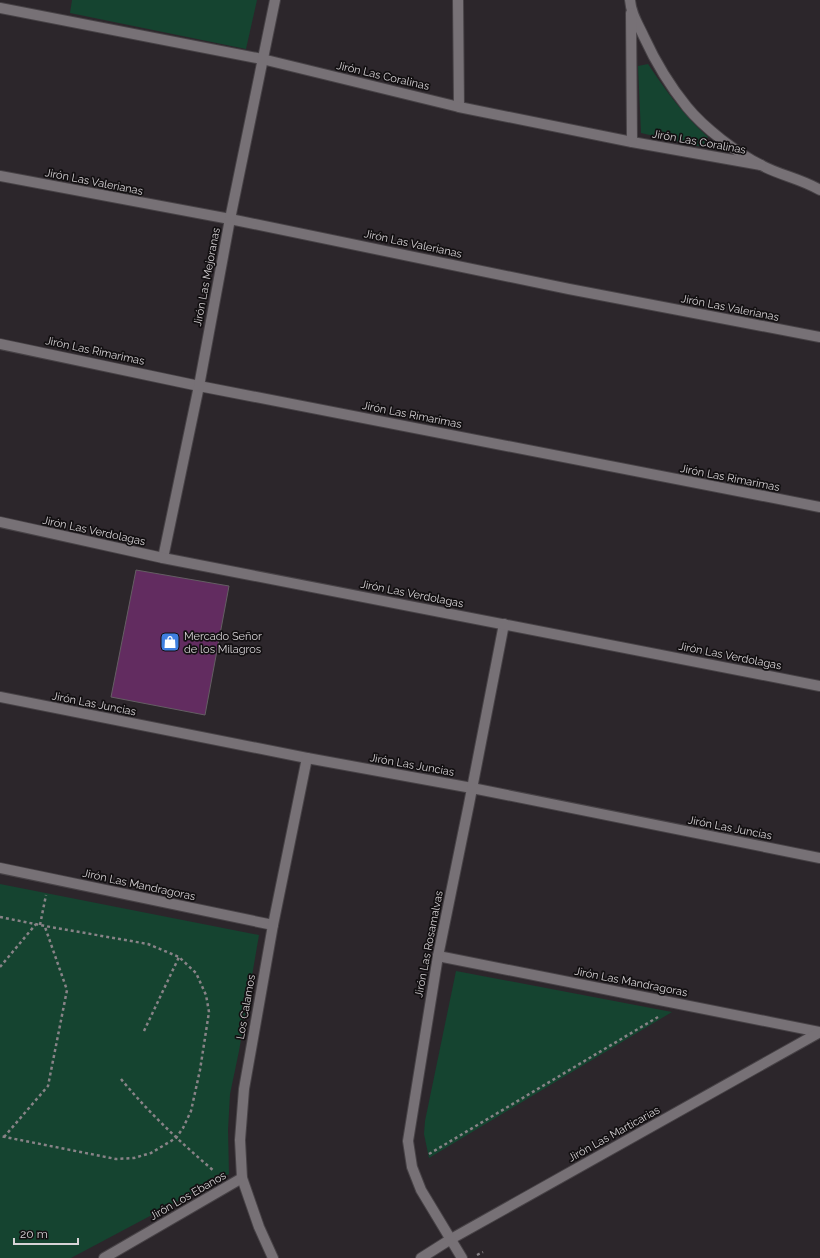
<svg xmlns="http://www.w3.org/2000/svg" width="820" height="1258" viewBox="0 0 820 1258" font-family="Raleway,sans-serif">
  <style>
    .green { fill: #154430 }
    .building { fill: #622c60; stroke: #645e63 }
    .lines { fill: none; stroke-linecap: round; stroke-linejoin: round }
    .minor-casing { stroke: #474246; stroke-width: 12 }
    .tertiary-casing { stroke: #474246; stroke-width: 12 }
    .path { stroke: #888387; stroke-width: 2.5; stroke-dasharray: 3 3; stroke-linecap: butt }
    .minor { stroke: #777176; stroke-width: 10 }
    .tertiary { stroke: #777176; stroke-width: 10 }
    .labels { text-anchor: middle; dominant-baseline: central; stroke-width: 3.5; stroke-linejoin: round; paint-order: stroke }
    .street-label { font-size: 11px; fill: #d7d3d6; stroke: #131012 }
    .poi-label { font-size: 11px; fill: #d7d3d6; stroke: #131012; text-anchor: start }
  </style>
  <rect width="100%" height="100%" fill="#2c262b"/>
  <g class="green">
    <path d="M72 0H257L246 49 70 13Z"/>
    <path d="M648 64C666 91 684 116 708 137L702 147 641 133 638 66Z"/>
    <path d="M0 884 259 935 239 1051 230 1094 228 1130 229 1174 71 1258H0Z"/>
    <path d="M456 971 672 1012 429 1158 424 1134 425 1121Z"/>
  </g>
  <path class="building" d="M136 570 229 586 205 715 111 697Z"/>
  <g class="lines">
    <defs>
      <g id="minor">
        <path d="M458 0 459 107"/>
        <path d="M630 0C631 14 638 24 644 37 655 61 670 86 687 107 704 128 737 153 761 165 779 175 802 179 820 190"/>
        <path d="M0 8 262 59 459 107 632 142 761 165"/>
        <path d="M631 13 632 142"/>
        <path d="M0 176 230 219 569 289 820 337"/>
        <path d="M0 344 199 386 820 507"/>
        <path d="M163 558 199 386 230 219 275 0"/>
        <path d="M0 697 307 758 472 788 820 858"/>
        <path d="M0 868 273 925"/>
        <path d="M438 956 820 1032"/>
        <path d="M104 1258 242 1178"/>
        <path d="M273 1258 259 1227 242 1178 240 1140 244 1089 273 925 307 758"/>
        <path d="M421 1258 451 1239 820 1032"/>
        <path d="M462 1258 421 1190 412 1167 408 1141 438 956 469 804 504 624"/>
      </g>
      <path id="tertiary" d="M0 522 163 558 820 686"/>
    </defs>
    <use href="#minor" class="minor-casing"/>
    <use href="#tertiary" class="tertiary-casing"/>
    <g class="path">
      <path d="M0 917 45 926 148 944 179 957 196 973 206 995 209 1012 200 1070 191 1111 183 1128 176 1138 151 1153 134 1158 116 1159 0 1136"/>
      <path d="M40 925 46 895"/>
      <path d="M0 967 36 924"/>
      <path d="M144 1031 179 957"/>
      <path d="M121 1079C149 1113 180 1142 214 1171"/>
      <path d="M4 1137 48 1086 67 990 45 927"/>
      <path d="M429 1154 658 1017"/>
      <path d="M477 1255 483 1252"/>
    </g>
    <use href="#minor" class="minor"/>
    <use href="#tertiary" class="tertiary"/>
  </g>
  <defs>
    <symbol id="shop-square" viewBox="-11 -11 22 22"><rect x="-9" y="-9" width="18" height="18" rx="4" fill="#3f7fe0" stroke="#131012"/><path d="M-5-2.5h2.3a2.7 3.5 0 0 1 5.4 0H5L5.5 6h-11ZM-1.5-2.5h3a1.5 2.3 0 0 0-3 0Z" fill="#fff"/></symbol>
  </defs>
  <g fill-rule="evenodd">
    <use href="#shop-square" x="159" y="631" width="22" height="22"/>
  </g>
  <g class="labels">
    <g class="street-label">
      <text transform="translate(383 76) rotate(13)">Jirón Las Coralinas</text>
      <text transform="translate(699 142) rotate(10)">Jirón Las Coralinas</text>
      <text transform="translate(94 182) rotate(11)">Jirón Las Valerianas</text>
      <text transform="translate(413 244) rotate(12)">Jirón Las Valerianas</text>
      <text transform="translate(207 277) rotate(-79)">Jirón Las Mejoranas</text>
      <text transform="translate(730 308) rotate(11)">Jirón Las Valerianas</text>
      <text transform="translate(95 351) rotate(12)">Jirón Las Rimarimas</text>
      <text transform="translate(412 415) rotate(11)">Jirón Las Rimarimas</text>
      <text transform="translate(730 478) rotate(11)">Jirón Las Rimarimas</text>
      <text transform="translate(94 531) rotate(12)">Jirón Las Verdolagas</text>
      <text transform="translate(412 594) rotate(11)">Jirón Las Verdolagas</text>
      <text transform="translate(730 656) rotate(11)">Jirón Las Verdolagas</text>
      <text transform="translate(94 704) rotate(11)">Jirón Las Juncias</text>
      <text transform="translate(412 765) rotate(10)">Jirón Las Juncias</text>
      <text transform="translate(730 828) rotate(11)">Jirón Las Juncias</text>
      <text transform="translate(139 885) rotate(12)">Jirón Las Mandragoras</text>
      <text transform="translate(429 944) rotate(-79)">Jirón Las Rosamalvas</text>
      <text transform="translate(631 982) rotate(11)">Jirón Las Mandragoras</text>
      <text transform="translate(246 1007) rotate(-80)">Los Calamos</text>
      <text transform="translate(614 1134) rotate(-29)">Jirón Las Marticarias</text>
      <text transform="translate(188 1196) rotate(-30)">Jirón Los Ebanos</text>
    </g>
    <g class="poi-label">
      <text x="184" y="636">Mercado Señor<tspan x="184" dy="13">de los Milagros</tspan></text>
    </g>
  </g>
  <path d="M14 1238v6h64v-6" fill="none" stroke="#d7d3d6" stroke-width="2"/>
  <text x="20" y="1238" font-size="12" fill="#d7d3d6" stroke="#131012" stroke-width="3" paint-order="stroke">20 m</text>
</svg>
